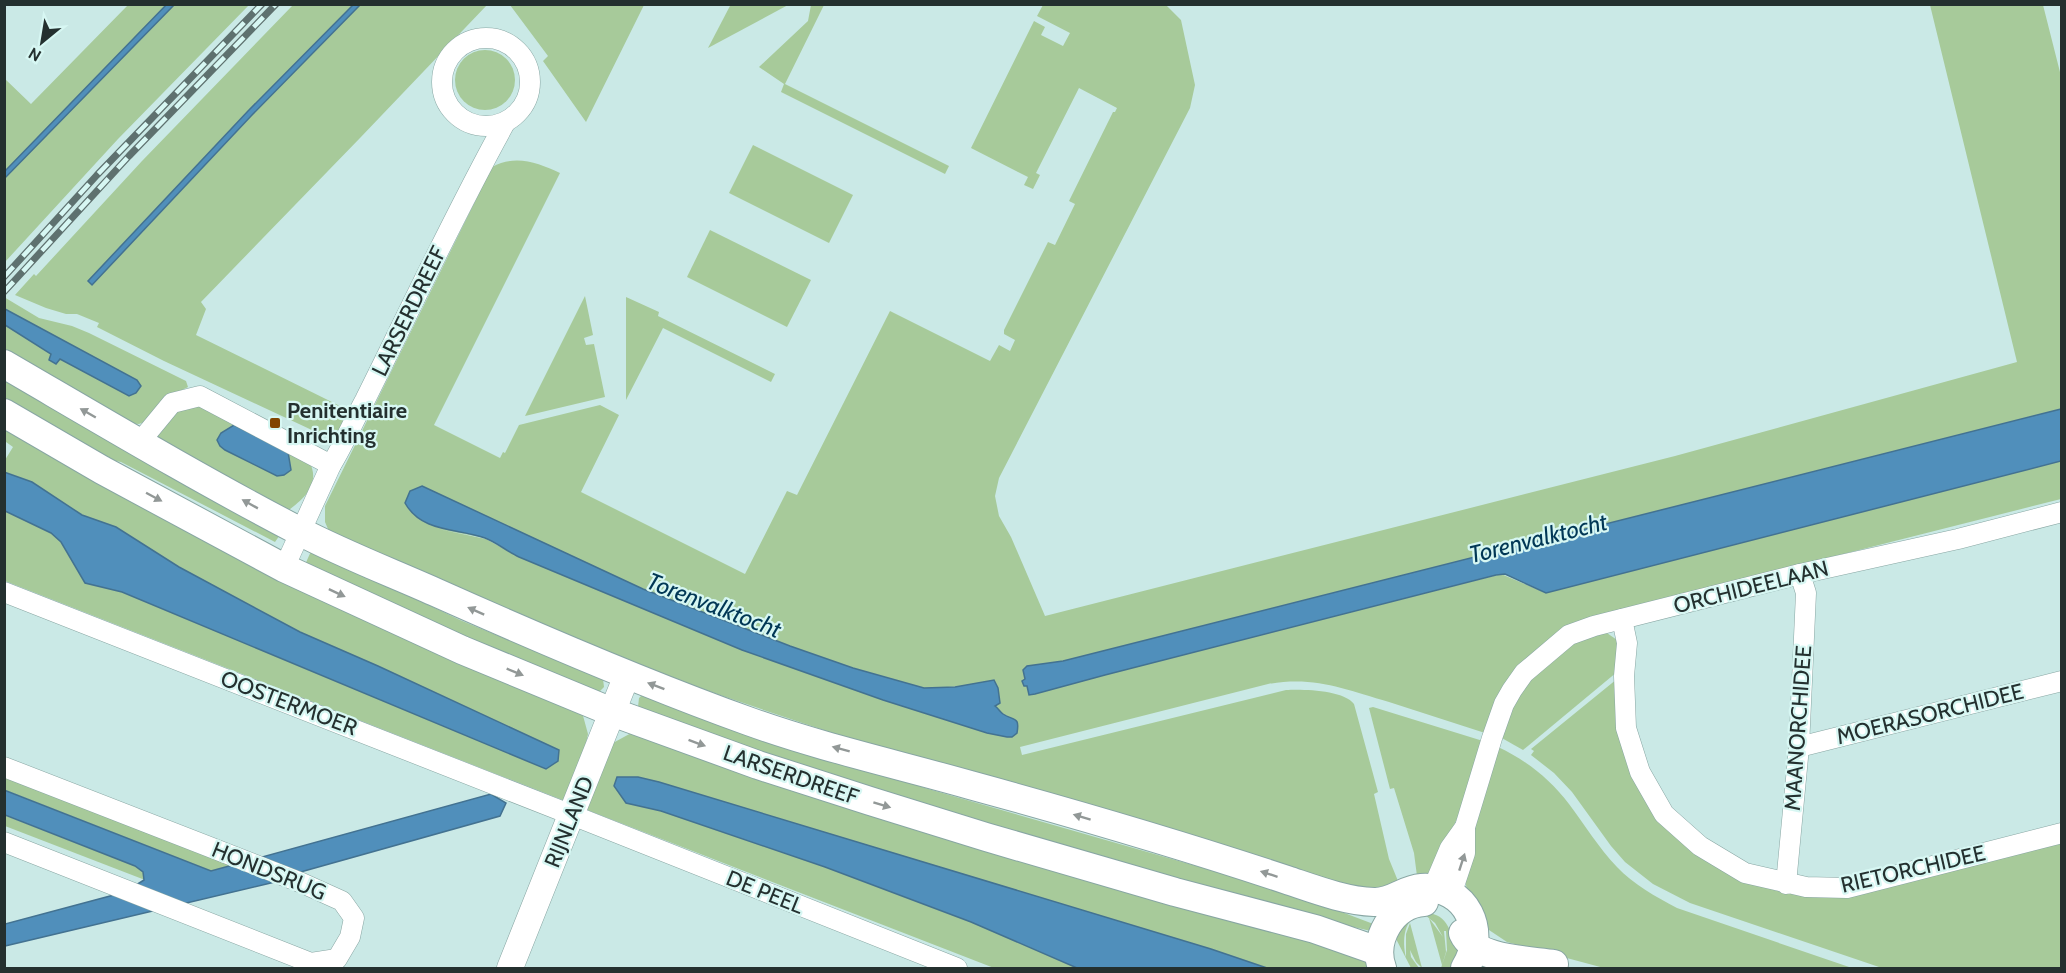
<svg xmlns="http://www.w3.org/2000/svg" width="2066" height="973" viewBox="0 0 2066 973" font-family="Cabin,sans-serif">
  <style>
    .green { fill: #a7ca9a; fill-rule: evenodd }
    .water { fill: #508fbb; stroke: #437291; stroke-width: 1.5 }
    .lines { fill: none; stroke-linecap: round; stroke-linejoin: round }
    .minor-casing { stroke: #88a6a3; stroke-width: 21 }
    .tertiary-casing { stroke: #88a6a3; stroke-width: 27 }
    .secondary-casing { stroke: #88a6a3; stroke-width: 30 }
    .minor { stroke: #fff; stroke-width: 20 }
    .tertiary { stroke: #fff; stroke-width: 26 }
    .secondary { stroke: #fff; stroke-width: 28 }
    .rail-casing { stroke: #5e716f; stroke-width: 7 }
    .rail { stroke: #d7f7f3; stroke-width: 4.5; stroke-dasharray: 14; stroke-linecap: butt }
    .oneway { fill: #929897 }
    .poi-dot { fill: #824501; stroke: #d7f7f3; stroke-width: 2 }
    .labels { text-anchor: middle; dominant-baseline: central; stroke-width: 4.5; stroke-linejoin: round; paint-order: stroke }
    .street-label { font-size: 22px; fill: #24302f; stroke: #d7f7f3 }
    .poi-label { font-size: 22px; font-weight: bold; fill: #24302f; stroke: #d7f7f3; text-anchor: start }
    .water-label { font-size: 24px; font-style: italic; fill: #013755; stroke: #d7f7f3 }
  </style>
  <rect width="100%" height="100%" fill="#cae9e6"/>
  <g class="green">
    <path d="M731 4H788V5L708 48Z"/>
    <path d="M128 5H167L5 171 4 78 31 104Z"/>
    <path d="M174 5H249L118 139 5 262 4 178Z"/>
    <path d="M293 5H353L248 111 88 281 136 239 252 115 360 5H487L360 138 201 302 206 309 196 335 340 406 345 419 338 433 329 438 164 361 97 327 99 323 77 314H66L46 308 15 295 34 274 36 276 142 161Z"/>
    <path d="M510 5H644L586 122 543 61 548 56Z"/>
    <path d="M811 5H824L785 84 949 166 945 174 781 92 784 84 759 67 808 21Z"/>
    <path d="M1043 5H1166L1181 20 1195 85 1190 108 999 478 995 496 999 516 1011 537 1045 616 1675 456 2017 362 1930 5H2043L2062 80 2061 409 1063 661 1027 666 1077 682 1501 574 1546 593 2061 461V499L1575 622 1554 635 1523 663 1485 733C1453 723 1421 712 1389 702 1344 689 1315 676 1268 684L1020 747 1022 755 1286 690C1303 689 1344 690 1354 704L1378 792 1374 794 1389 859 1398 881 1371 894C1143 827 913 764 689 684 568 641 450 586 331 536L325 522V506L492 167C516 154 538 163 560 173L434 425 500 458 503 452 505 453 519 425 600 405 619 415 581 492 745 574 787 491 797 495 890 311 990 361 999 345 1010 351 1015 340 1004 334V330L1048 242 1055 245 1075 204 1069 201 1113 112H1115L1117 108 1079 88 1036 173 1040 175 1033 189 1024 185 1028 177 971 148 1034 21 1045 27 1041 35 1063 46 1070 33 1037 16ZM438 529 564 553 643 589 790 646 853 668 924 688 996 685 998 688 995 705C997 708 999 711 1002 713 1011 719 1018 717 1017 730L987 733 883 700 742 650 519 557 486 539Z"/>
    <circle cx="485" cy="80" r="30"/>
    <path d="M753 145 853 195 829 243 729 193Z"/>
    <path d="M710 230 811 280 787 327 687 277Z"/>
    <path d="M585 296 593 335 584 338 586 345 594 344 605 397 525 416Z"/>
    <path d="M4 297 39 318 72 326 89 333 186 381 188 387 170 396 144 422 139 424 123 423 5 350V325L51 354 49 360 55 364 60 358 129 395 137 380 5 309Z"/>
    <path d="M626 297 659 312 658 316 775 374 771 382 663 328 626 400Z"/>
    <path d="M4 379 282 532 275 542 121 462 101 458 5 400Z"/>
    <path d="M196 406 208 408 309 461C322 485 302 500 285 513L154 442C165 421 171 409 196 406Z"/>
    <path d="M5 428 316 598 478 671 582 712 588 734 584 753 565 801 5 581V511L51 533 61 542 85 583 122 592 546 769 558 761 559 750 378 666 300 632 179 567 116 527 82 515 32 482 5 472V460L13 447 6 442 5 444Z"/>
    <path d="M312 549 460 620 603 679 604 687 598 693 593 692 304 567Z"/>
    <path d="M1604 631 1620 642 1617 672 1523 750 1500 737 1506 721 1522 688 1564 647Z"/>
    <path d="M1617 679 1634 774 1741 880 1781 892 1809 897 2061 842V968H1882L1690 903 1653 884 1625 862 1611 846 1572 792 1554 773 1531 755 1534 751 1531 749Z"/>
    <path d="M642 695 925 788 1297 895 1376 925 1375 932 1272 908 886 793 738 746 638 707 639 698Z"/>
    <path d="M1373 707 1483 741 1465 801 1436 865 1427 875 1417 876 1414 853 1394 788 1390 789 1369 708Z"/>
    <path d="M633 732 1351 948 1375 968H1267L1211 949 638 777 627 803 661 811 825 867 971 922 1077 968H994L582 808 613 743Z"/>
    <path d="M1498 747C1526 760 1550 779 1569 804 1585 825 1598 847 1617 867 1633 884 1656 897 1677 908L1852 968H1604L1507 942 1486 928 1468 896 1466 885V871L1472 851 1479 803Z"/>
    <path d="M4 777 232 865 211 871 5 790Z"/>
    <path d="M4 815 135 866 143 872 145 880 5 826Z"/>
    <path d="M1421 913C1451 911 1448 934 1461 953L1457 962 1450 968H1441L1447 950 1446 931H1444L1446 952 1442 965 1429 918 1443 937 1435 923 1425 915C1403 914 1402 942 1406 957V934L1410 923 1422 968 1416 962 1410 950 1411 957 1419 968H1411L1394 935C1400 923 1409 918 1421 913Z"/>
  </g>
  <g class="water">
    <path d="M167 4 174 5 5 178V171Z"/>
    <path d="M353 5H360L252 115 92 285 88 281 248 111Z"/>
    <path d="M5 309 137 380 141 386 136 393 129 396 60 359 56 364 49 360 51 354 5 325Z"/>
    <path d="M2061 409V461L1546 593 1505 574 1496 575 1105 675 1035 694 1029 695 1027 686H1024L1022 681 1025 679 1023 670 1027 666 1063 661Z"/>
    <path d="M234 425 288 452 291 470 284 475 277 476 225 450 220 446 217 440 221 433Z"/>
    <path d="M4 472 32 482 82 515 116 527 179 567 300 632 378 666 559 750 558 761 546 769 122 592 85 583 61 542 51 533 5 511Z"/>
    <path d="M422 486 643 589 790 646 853 668 924 688 955 687 994 680 998 688 1000 703 995 706C998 708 1000 712 1003 714 1014 721 1020 716 1017 733L1012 737H1007L987 733 883 700 742 650 519 557C508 552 496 542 485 538 457 528 422 533 405 503L410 491Z"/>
    <path d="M617 777H638L659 782 1211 949 1267 968H1077L971 922 825 867 661 811 626 803 614 786Z"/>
    <path d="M4 790 211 871 491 794 506 803 500 816 297 873 275 882 5 946V924L125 892 144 880 143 872 135 866 5 815Z"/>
  </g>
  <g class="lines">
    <defs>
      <g id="minor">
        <circle cx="486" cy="82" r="44"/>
        <path d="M139 443 172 403 200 396 331 465"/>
        <path d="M284 568 331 465C344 444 353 422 365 400 411 308 455 213 505 123"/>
        <path d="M4 592 572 815 957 968"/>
        <path d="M1622 619 1627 643 1624 676 1626 728 1640 772 1664 814 1700 846 1745 873 1806 887 1847 888 2062 833"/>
        <path d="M1799 747 2062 681"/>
        <path d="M4 767 302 883 342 901 354 918 350 937 337 959 311 963 4 842"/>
        <path d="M1786 884 1799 747 1806 593 1800 574"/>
        <path d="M1433 888 1450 848 1465 827 1492 738 1504 704 1512 690 1524 673 1569 635 1594 626 1800 574 1958 539 2062 512"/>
        <path d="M1451 895 1465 853V827"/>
      </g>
      <path id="tertiary" d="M510 968 627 675"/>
      <g id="secondary">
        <path d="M4 364C102 421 199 479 299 531 343 554 390 572 435 592 538 638 642 683 748 721 820 747 896 764 970 785 1076 814 1182 845 1287 880 1314 889 1345 901 1374 902 1392 903 1404 889 1421 888 1467 885 1488 932 1465 968"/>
        <path d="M4 413 102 470 284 568 462 650 612 712 758 765 870 801 986 837 1175 892 1315 929 1372 949 1379 954"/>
        <path d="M1463 933C1475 960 1528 960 1554 964"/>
        <path d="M1382 968C1372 940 1392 904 1424 902"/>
      </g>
    </defs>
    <use href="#minor" class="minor-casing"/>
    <use href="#tertiary" class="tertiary-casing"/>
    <use href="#secondary" class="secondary-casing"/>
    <use href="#minor" class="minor"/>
    <use href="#tertiary" class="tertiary"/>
    <use href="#secondary" class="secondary"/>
    <defs>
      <g id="rail">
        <path d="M4 277 97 175 262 4"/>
        <path d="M4 292 129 156 276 4"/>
      </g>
    </defs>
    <use href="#rail" class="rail-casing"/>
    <use href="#rail" class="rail"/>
  </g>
  <defs><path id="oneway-solid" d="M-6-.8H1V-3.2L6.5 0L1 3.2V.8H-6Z" transform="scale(1.5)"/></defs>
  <g class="oneway">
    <use href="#oneway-solid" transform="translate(88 413) rotate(-150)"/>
    <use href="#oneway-solid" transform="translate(154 497) rotate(28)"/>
    <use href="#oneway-solid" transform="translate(250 504) rotate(-151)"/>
    <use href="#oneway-solid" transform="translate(337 593) rotate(25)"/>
    <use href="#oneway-solid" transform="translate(476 611) rotate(-156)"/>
    <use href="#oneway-solid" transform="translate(515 672) rotate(22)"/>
    <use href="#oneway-solid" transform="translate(656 686) rotate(-159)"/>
    <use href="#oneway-solid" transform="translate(697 743) rotate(20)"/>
    <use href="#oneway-solid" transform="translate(841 749) rotate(-165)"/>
    <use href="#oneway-solid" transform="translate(882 805) rotate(17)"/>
    <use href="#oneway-solid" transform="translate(1082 817) rotate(-163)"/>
    <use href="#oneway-solid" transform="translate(1462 862) rotate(-72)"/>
    <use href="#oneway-solid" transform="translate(1269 874) rotate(-162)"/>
  </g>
  <rect class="poi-dot" x="269" y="417" width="12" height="12" rx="3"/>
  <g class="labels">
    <g class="street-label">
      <text transform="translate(409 311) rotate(-64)">LARSERDREEF</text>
      <text transform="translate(1751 587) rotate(-14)">ORCHIDEELAAN</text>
      <text transform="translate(289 703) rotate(21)">OOSTERMOER</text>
      <text transform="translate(1930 714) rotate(-14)">MOERASORCHIDEE</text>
      <text transform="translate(1798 728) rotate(-86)">MAANORCHIDEE</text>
      <text transform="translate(791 775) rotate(19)">LARSERDREEF</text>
      <text transform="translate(569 822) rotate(-68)">RIJNLAND</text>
      <text transform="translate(1913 869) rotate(-13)">RIETORCHIDEE</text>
      <text transform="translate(269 871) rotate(22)">HONDSRUG</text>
      <text transform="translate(765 892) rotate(22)">DE PEEL</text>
    </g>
    <g class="poi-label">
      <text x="287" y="410">Penitentiaire<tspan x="287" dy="25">Inrichting</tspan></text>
    </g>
    <g class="water-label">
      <text transform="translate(1538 538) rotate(-14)">Torenvalktocht</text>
      <text transform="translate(714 605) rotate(21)">Torenvalktocht</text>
    </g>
  </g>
  <rect width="2066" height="973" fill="none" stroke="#24302f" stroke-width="12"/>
  <g transform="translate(42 42) rotate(210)" stroke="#d7f7f3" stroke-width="4.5" paint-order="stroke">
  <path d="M0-4.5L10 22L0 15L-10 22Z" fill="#24302f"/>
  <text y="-9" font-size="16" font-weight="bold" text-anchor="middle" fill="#24302f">N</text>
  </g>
</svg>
